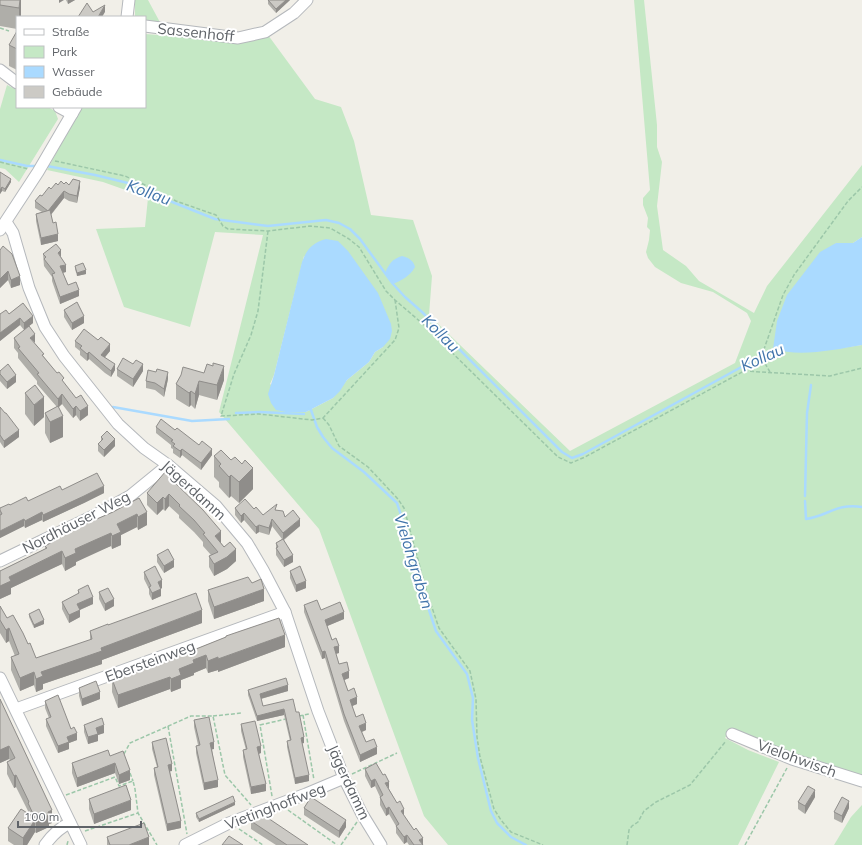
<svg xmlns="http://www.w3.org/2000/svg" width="862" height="845" viewBox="0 0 862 845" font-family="Mulish,sans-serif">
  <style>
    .green { fill: #c5e8c5; fill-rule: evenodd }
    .water { fill: #aadaff }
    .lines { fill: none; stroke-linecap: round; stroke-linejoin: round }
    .stream { stroke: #aadaff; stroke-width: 2.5 }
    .minor-casing { stroke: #b5b8bc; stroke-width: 13 }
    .path { stroke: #9cc7a9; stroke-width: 1.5; stroke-dasharray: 4 2; stroke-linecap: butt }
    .minor { stroke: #fff; stroke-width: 11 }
    .wall { fill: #afaea9 }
    .shaded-wall { fill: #8f8d8a }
    .building { fill: #cccac5; stroke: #8f8d8a }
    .labels { text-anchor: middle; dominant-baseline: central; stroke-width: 4; stroke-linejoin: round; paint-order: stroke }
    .street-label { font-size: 15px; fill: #5f6368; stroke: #fff }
    .water-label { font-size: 16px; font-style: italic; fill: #4174aa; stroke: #fff }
  </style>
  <rect width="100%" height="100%" fill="#f1efe8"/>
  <g class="green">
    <path d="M135 0H148L162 26 145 24V17H135Z"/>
    <path d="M634 0H644L657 125V147L662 162 657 206 663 250 686 266 699 281 754 313 767 286 862 165V237L853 243H836L813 352 862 345V777L794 757 732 728 725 738 748 750 779 762 738 845H448L424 816 319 529 219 412 263 235 215 232 190 327 124 307 96 229 145 227 148 198 103 182 47 170 81 107H145V34L237 41 268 35 315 99 341 107 354 141 371 215 413 220 432 276 429 315 570 451 735 363 751 321 747 313 713 292 681 283 655 267 648 258 646 252 649 240 650 230 647 227 648 218 643 205V198L650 190ZM304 256 383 347 375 352 369 362 347 380 333 398 306 412 270 384 274 375Z"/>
    <path d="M7 85 17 90V107H48L55 111 58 119 19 182 5 169 0 168V109Z"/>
    <path d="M862 805V845H834L851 817Z"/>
  </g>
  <g class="water">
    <path d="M862 237V345C834 350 800 357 773 349L777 321 787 295 820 252 836 243H853Z"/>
    <path d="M326 239 338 241 348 251 378 293 391 324 392 331 390 339 383 347 375 352 369 362 347 380 340 391 333 398 306 412H286L276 410 271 403 268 394 274 375 302 262C307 249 312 243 326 239Z"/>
    <path d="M402 256C409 258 413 260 415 267 410 276 402 280 393 284L385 273C389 264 392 259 402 256Z"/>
  </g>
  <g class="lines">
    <g class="stream">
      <path d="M0 160 27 166H38"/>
      <path d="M47 166 95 175 132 184 152 194 215 219 268 226 326 220 339 223 350 229 360 239 393 284 405 297 422 312 562 452 572 458 583 454 776 348"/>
      <path d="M113 407 192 421 229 419"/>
      <path d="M309 409 311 410 317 427 323 437 332 448 364 472 397 503 412 548 424 595 436 631 467 674 473 698 472 720 478 758 491 811 497 823 511 837 526 845"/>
      <path d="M236 413 259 412 304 414"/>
      <path d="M805 496 807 413 811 385"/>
      <path d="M805 501 806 519C828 516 836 503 862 507"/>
    </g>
    <defs>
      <g id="minor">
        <path d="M127 17 129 0"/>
        <path d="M145 26 238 38 265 32 294 13 307 0"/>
        <path d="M0 70 17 83"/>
        <path d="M59 107 72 114"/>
        <path d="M6 222 13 233 29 288 45 327 64 356 118 424 144 448 168 465 216 506 247 543 263 570 285 612 318 711 344 778 362 814 381 845"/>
        <path d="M0 230 38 172 76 107"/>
        <path d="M0 561 97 514 130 496 168 465"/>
        <path d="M0 678 81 845"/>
        <path d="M16 709 285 612"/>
        <path d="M732 734 792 759 862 781"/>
        <path d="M45 845C52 835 59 828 70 823"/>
        <path d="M185 845 229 823 306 794 344 778"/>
      </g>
    </defs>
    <use href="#minor" class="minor-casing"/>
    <g class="path">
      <path d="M0 28 9 31"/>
      <path d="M55 161 125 176 145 185 176 201 216 215 223 226 228 229 268 231 310 226 330 228 349 239 359 247 386 291 395 300 423 324 558 457 571 463 585 457 744 371 830 376 862 368"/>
      <path d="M0 162 28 169"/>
      <path d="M268 231 258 311 251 335 234 374 221 416 259 414 312 420 323 418 395 340 399 328 395 300"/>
      <path d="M770 372 763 360V352L783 295 794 275 848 201 862 187"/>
      <path d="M323 418 329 425 339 446 368 467 398 499 404 508 427 593 439 628 470 671 476 699 477 737 480 757 494 809 501 820 511 832 543 845"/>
      <path d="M303 715 314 780"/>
      <path d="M213 716 242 713"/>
      <path d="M299 716 309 714"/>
      <path d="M168 726 187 834"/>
      <path d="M124 754 130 743 191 716H213L225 775 251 805"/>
      <path d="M130 773 133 781"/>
      <path d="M352 774 397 753"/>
      <path d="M66 795 115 777 119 786 133 781 135 789 138 813 157 845"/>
      <path d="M272 796 260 725 286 719"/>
      <path d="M288 810 337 845"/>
      <path d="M239 829 263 845"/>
      <path d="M85 831 138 813"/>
      <path d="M67 845 68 841"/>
      <path d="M341 845 357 822"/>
      <path d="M627 845 629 830 632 826 638 822 644 811 656 802 690 785 726 741"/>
      <path d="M745 845 787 768"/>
    </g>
    <use href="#minor" class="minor"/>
  </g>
  <g class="wall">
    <path d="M0 0H21V17H17V29L0 26Z"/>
    <path d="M66 0H75L68 4Z"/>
    <path d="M268 0H290L276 13 268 4Z"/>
    <path d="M17 31V70L9 66V45Z"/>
    <path d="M0 172 11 182 5 192 2 191 0 194Z"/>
    <path d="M64 184 69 185 80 187 77 203 69 201 64 198 51 215 58 241 41 245 36 221V214L42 212 35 208V201L51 189 58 185Z"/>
    <path d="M0 250 20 285 11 288 8 280 0 288Z"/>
    <path d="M43 254 61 257 66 272 63 273 68 285 79 296 60 304 52 281V277L44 266Z"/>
    <path d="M75 266 86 274 77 276 75 269Z"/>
    <path d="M23 303 33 323 24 330 20 325 0 341V314H9Z"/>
    <path d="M64 310 84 323 72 330 64 317Z"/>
    <path d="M14 338 35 344 44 357 88 415 80 421 76 415 73 418 62 404 58 407 63 437 50 443 45 433V413L57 407 37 384V381L18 358V353L14 348Z"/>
    <path d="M75 341 110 351 105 357 115 370 111 377 105 373 89 359 87 361 80 355V351L75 347Z"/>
    <path d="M117 369 143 371 133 387 117 376Z"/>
    <path d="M0 371 16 382 7 389 0 381Z"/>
    <path d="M181 375 224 380 217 400 199 395 195 409 191 405 189 407 176 399V384Z"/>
    <path d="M168 379 164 397 155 390 146 388V381Z"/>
    <path d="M25 393 44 417 34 426 25 414Z"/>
    <path d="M0 407 19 437 4 448 0 442Z"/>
    <path d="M156 427 175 430 212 455 201 470 182 455 180 458 173 453V449L171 448V445L156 433Z"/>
    <path d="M101 437 115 446 104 457 98 451V444L101 441Z"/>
    <path d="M214 456 253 489 239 503 231 496 229 498 219 487V482L214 477Z"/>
    <path d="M176 484 221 543 236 561 227 569 214 576 209 567V556L211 555 203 546V542L194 532 179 518V515L169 506 165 511 163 509 157 515 147 505V493Z"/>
    <path d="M62 490 104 493 84 503 43 522 42 520 25 528 24 526 0 538V508L10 505 28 501Z"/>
    <path d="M139 498 147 525 138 530 137 527 121 535V545L112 549 111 546 95 552 76 562V565L65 571 62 564 44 572 11 588V594L0 599V602V571L45 549V546L55 541V537L113 512Z"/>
    <path d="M235 508 254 509 263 515 277 510 285 517 300 526 284 540 293 562 284 567 276 555V543L282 539 272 526 269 535 259 532 256 534 244 520 241 523 235 515Z"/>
    <path d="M157 555 174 567 164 573 157 562Z"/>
    <path d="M290 571 306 588 296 592 290 578Z"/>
    <path d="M144 572 162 588H161V596L152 600 149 594V589L144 579Z"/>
    <path d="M252 583 264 601 214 619 208 601V590Z"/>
    <path d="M78 590 93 604 80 610V617L69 623 62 609V602L78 594Z"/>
    <path d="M99 592 114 606 105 611 99 599Z"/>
    <path d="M304 605 321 610 344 619 327 626 332 640 339 653 336 654 339 664 349 678 344 680 348 691 357 704 352 706 356 717 366 730 362 732 366 742 377 754 360 762 344 721 325 658 322 659 304 612Z"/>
    <path d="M0 606 7 618 28 644 36 658 90 640V631L108 625 202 623 102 660V664L43 684V689L36 692 34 685 20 691 11 670V657L15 656 9 641 6 643 0 633Z"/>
    <path d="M29 614 44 624 34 628 29 617Z"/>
    <path d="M226 636 285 647 218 672V670L208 673 206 668 194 673V675L181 680V688L171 692 170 689 118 708 112 692V679L156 665 226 637Z"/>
    <path d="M79 688 100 699 82 706 79 696Z"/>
    <path d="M248 690 288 691 261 699 263 706 296 712 304 743H302L309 781 295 784 287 747V741H290L284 715 257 721 248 695Z"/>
    <path d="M0 699 52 823 49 824V827L36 833 35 832 27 845H14L8 841V828L28 813V811L16 787 14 788 7 774V762L10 760 9 759 0 763Z"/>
    <path d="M45 701 71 729 77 740 69 743V749L58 753 46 726V719L49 718 45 708Z"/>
    <path d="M194 720 214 749H212L218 787 204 790 196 753V746L198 745 194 727Z"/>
    <path d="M241 724 261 753 259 754 266 791 251 794 243 757V750H246L241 731Z"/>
    <path d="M84 725 104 733 98 735V741L88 744 84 732Z"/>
    <path d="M152 742 172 771H170L181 828 167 831 154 775V768L157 767 152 749Z"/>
    <path d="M110 756 130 780 119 784 115 773 77 787 72 773V763Z"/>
    <path d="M365 769 389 789 404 816 423 845H409L407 842 404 844 396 833V826L389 814 386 816 380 805V797L375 786 371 788 365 776Z"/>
    <path d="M815 797 805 814 798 809V802Z"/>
    <path d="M89 799 131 810 94 824 89 809Z"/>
    <path d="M235 805 199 822 196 817V813Z"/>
    <path d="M304 808 346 827 339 838 304 815Z"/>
    <path d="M849 808 842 823 834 819V812Z"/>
    <path d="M251 821 308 845H276L251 829Z"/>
    <path d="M107 837 149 845H107Z"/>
  </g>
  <g class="shaded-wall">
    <path d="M20 0H21V17H19V8Z"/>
    <path d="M59 0H64L59 3Z"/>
    <path d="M68 0H75L68 4Z"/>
    <path d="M286 0H290L276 13V9Z"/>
    <path d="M105 5V12L102 17H98Z"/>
    <path d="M11 179V182L5 192V189Z"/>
    <path d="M80 181V187L77 203V196Z"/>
    <path d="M2 187V191L0 194V190Z"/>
    <path d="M64 191V198L48 218V211Z"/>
    <path d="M58 234V241L41 245V238Z"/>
    <path d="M61 250V257L58 253Z"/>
    <path d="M66 265V272L60 273V266Z"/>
    <path d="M86 270V274L77 276V273Z"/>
    <path d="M8 271V280L0 288V279Z"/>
    <path d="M20 276V285L11 288V280Z"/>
    <path d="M79 290V296L60 304V297Z"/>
    <path d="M33 316V323L24 330V323Z"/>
    <path d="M84 316V323L72 330V323Z"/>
    <path d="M20 318V325L0 341V333Z"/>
    <path d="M35 334V343L30 338Z"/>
    <path d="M110 344V351L101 362V355Z"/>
    <path d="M89 352V359L87 361V354Z"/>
    <path d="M115 364V370L111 377V371Z"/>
    <path d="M143 364V371L133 387V379Z"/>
    <path d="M224 366V380L217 400V385Z"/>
    <path d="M168 372V379L164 397V389Z"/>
    <path d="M16 375V382L7 389V382Z"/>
    <path d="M199 381V395L195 409V394Z"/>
    <path d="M191 391V405L189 407V393Z"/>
    <path d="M62 394V404L58 408V399Z"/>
    <path d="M44 397V417L34 426V405Z"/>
    <path d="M76 406V415L73 418V409Z"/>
    <path d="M88 406V415L80 421V411Z"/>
    <path d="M63 416V437L50 443V422Z"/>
    <path d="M19 430V437L4 448V441Z"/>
    <path d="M115 439V446L104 457V450Z"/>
    <path d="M182 449V455L180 458V451Z"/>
    <path d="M212 449V455L201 470V463Z"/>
    <path d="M253 468V489L239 503V482Z"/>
    <path d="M231 475V496L229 498V477Z"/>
    <path d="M104 486V493L84 503 43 522V515Z"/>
    <path d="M169 494V506L165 511V499Z"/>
    <path d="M163 497V509L157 515V503Z"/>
    <path d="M42 512V520L25 528V521Z"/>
    <path d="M147 512V525L138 530V517Z"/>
    <path d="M244 513V520L241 523V516Z"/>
    <path d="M137 514V527L121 535V545L112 549V536L117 524Z"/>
    <path d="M24 519V526L0 538V531Z"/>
    <path d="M272 519V526L269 535V528Z"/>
    <path d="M300 519V526L283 540V533Z"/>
    <path d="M259 525V532L256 534V527Z"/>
    <path d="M221 531V543L215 548V536Z"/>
    <path d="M111 533V546L76 562V565L65 571V558L75 549 95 540Z"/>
    <path d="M236 549V561L227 569 214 576V564Z"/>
    <path d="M62 551V564L11 588V594L0 599V602V586L9 577Z"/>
    <path d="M293 555V562L284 567V560Z"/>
    <path d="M174 560V567L164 573V566Z"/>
    <path d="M162 580V588L158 590V582Z"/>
    <path d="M306 581V588L296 592V585Z"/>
    <path d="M161 589V596L152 600V593Z"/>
    <path d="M264 589V601L214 619V607Z"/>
    <path d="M93 597V604L77 611V604Z"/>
    <path d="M114 599V606L105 611V604Z"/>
    <path d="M80 610V617L69 623V615Z"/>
    <path d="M202 610V623L102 660V664L43 684V689L36 692V679L41 672 101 648Z"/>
    <path d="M344 612V619L325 627V620Z"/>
    <path d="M44 620V624L34 628V625Z"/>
    <path d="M9 628V641L6 643V630Z"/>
    <path d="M285 635V647L218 672V659Z"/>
    <path d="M339 646V653L334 654V647Z"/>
    <path d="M325 651V658L322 659V652Z"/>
    <path d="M206 655V668L194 673V675L181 680V688L171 692V679L179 669 193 660Z"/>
    <path d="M218 657V670L208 673V661Z"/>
    <path d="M349 671V678L342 681V674Z"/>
    <path d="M34 672V685L20 691V678Z"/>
    <path d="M170 677V689L118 708V695Z"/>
    <path d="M288 685V691L260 699V694Z"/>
    <path d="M100 692V699L82 706V699Z"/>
    <path d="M357 697V704L350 707V700Z"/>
    <path d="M284 709V715L257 721V716Z"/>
    <path d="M366 723V730L359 733V726Z"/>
    <path d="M104 725V733L98 735V741L88 744V737L96 728Z"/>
    <path d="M77 733V740L69 743V749L58 753V746L67 737Z"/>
    <path d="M304 737V743L301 744V738Z"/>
    <path d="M214 742V749L210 750V743Z"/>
    <path d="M9 746V759L0 763V750Z"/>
    <path d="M261 746V753L257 754V747Z"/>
    <path d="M377 747V754L360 762V755Z"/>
    <path d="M115 763V773L77 787V778Z"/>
    <path d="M172 764V771L168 772V765Z"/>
    <path d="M130 770V780L119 784V775Z"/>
    <path d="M16 775V787L14 788V776Z"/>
    <path d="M309 775V781L295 784V778Z"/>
    <path d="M375 779V786L371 788V781Z"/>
    <path d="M218 780V787L204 790V783Z"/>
    <path d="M389 782V789L385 783Z"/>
    <path d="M266 784V791L251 794V787Z"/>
    <path d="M815 790V797L805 814V806Z"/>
    <path d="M131 800V810L94 824V814Z"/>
    <path d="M849 801V808L842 823V816Z"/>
    <path d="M235 802V805L199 822V819Z"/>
    <path d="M389 807V814L386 816V809Z"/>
    <path d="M404 809V816L401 811Z"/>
    <path d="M52 810V823L49 824V827L36 833V821L48 812Z"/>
    <path d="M35 820V832L27 845H23V838Z"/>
    <path d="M346 820V827L339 838V831Z"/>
    <path d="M181 821V828L167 831V824Z"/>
    <path d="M407 835V842L404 844V837Z"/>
    <path d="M149 837V845H129Z"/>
    <path d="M423 838V845L419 840Z"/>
  </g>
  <g class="building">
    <path d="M0 0H20L19 8 0 5Z"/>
    <path d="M268 0H286L276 9Z"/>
    <path d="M87 3 93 12 105 5 98 17H78Z"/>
    <path d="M17 31V49L9 45Z"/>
    <path d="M0 172 11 179 5 189 2 187 0 190Z"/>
    <path d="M73 179 80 181 77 196 69 194 64 191 48 211 35 201 40 195 42 196 49 187 51 189 56 183 58 185 61 181 64 184 66 182 69 185Z"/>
    <path d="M50 210 53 223 56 222 58 234 41 238 36 214Z"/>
    <path d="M56 244 61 250 58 253 66 265 60 266 68 285 76 282 79 290 60 297 52 274 55 273 44 259 46 257 43 254Z"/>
    <path d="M3 246 12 254 20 276 11 280 8 271 0 279V250Z"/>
    <path d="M83 263 86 270 77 273 75 266Z"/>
    <path d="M77 302 84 316 72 323 64 310Z"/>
    <path d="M23 303 33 316 24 323 20 318 0 333V314L6 310 9 314Z"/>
    <path d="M29 326 35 334 30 338 44 354 42 355 57 373 59 372 64 378 62 380 76 398 81 395 88 406 80 411 76 406 73 409 62 394 58 399 37 374 39 373 18 348 20 347 14 338Z"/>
    <path d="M84 329 98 340 101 337 110 344 101 355 115 364 111 371 105 366 89 352 87 354 80 348 82 346 75 341Z"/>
    <path d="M123 358 133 364 136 360 143 364 133 379 117 369Z"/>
    <path d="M213 363 224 366 217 385 199 381 195 394 191 391 189 393 176 384 181 375 183 367 204 373 207 364 213 366Z"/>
    <path d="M8 364 16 375 7 382 0 374V371Z"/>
    <path d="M157 369 168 372 164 389 155 383 146 381 148 370 156 372Z"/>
    <path d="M35 385 44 397 34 405 25 393Z"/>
    <path d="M58 406 63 416 50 422 45 413Z"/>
    <path d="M0 407 5 413H6L19 430 4 441 0 435Z"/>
    <path d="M161 419 175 430 177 428 199 445 202 441 212 449 201 463 182 449 180 451 173 446 175 444 171 441 173 440 156 427Z"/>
    <path d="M107 431 115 439 104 450 98 444 103 439 101 437Z"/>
    <path d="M221 450 231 460 235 457 242 464 245 460 253 468 239 482 231 475 229 477 219 466 221 464 214 456Z"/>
    <path d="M166 471 176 481 174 482 203 510 221 531 215 536 224 547 230 542 236 549 227 557 214 564 209 556 218 552 203 534 205 533 194 520 179 506 180 505 169 494 165 499 163 497 157 503 147 493Z"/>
    <path d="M97 473 104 486 84 496 43 515 42 512 25 521 24 519 0 531V515L2 514 0 510V508L9 504 10 505 26 497 28 501 60 486 62 490Z"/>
    <path d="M139 498 147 512 138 517 137 514 117 524 121 532 112 536 111 533 95 540 75 549 76 553 65 558 62 551 9 577 11 581 0 586V571L47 548 45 546 56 540 55 537 113 512Z"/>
    <path d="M245 499 254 509 256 507 263 515 277 504 275 510 283 511 285 517 293 510 300 519 283 533 272 519 269 528 259 525 256 527 244 513 241 516 235 508Z"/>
    <path d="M283 539 293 555 284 560 276 548 278 547 276 543Z"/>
    <path d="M168 549 174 560 164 566 157 555Z"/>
    <path d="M155 566 162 580 158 582 161 589 152 593 149 587 151 586 144 572Z"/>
    <path d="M300 566 306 581 296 585 290 571Z"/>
    <path d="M248 577 252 583 261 579 264 589 214 607 208 590Z"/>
    <path d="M88 585 93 597 77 604 80 610 69 615 62 602 79 593 78 590Z"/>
    <path d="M108 588 114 599 105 604 99 592Z"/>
    <path d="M196 593 202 610 101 648 102 651 41 672 43 676 36 679 34 672 20 678 11 657 19 654 9 628 6 630 0 620V606L7 618 13 615 23 633 28 644 30 643 36 658 92 639 90 631 108 624V625Z"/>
    <path d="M317 600 321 610 340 602 344 612 325 620 332 640 336 638 339 646 334 647 339 664 347 662 349 671 342 674 348 691 354 688 357 697 350 700 356 717 363 714 366 723 359 726 366 742 374 739 377 747 360 755 344 714 325 651 322 652 304 605Z"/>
    <path d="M39 609 44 620 34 625 29 614Z"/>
    <path d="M279 618 285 635 218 659V657L208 661 206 655 193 660 194 663 179 669 181 675 171 679 170 677 118 695 112 679 156 665 226 637V636Z"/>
    <path d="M286 678 288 685 260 694 263 706 293 699 296 712H299L304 737 301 738 309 775 295 778 287 741 291 740 284 709 257 716 248 690Z"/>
    <path d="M96 681 100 692 82 699 79 688Z"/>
    <path d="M58 695 71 729 74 727 77 733 67 737 69 742 58 746 46 719 51 717 45 701Z"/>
    <path d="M0 699 52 810 48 812 49 815 36 821 35 820 23 838 8 828 21 809 35 818 28 803 29 802 16 775 14 776 7 762 15 758 9 746 0 750Z"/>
    <path d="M209 717 214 742 210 743 218 780 204 783 196 746 200 745 194 720Z"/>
    <path d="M102 718 104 725 96 728 98 734 88 737 84 725Z"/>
    <path d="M255 721 261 746 257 747 266 784 251 787 243 750 247 749 241 724Z"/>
    <path d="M166 738 172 764 168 765 181 821 167 824 154 768 158 767 152 742Z"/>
    <path d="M108 750 110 756 123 751 130 770 119 775 115 763 77 778 72 763Z"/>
    <path d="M376 763 383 775 385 774 389 782 385 783 397 803 400 801 404 809 401 811 414 830 416 828 423 838 419 840 423 845H414L407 835 404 837 396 826 399 824 389 807 386 809 380 797 383 795 375 779 371 781 365 769Z"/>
    <path d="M126 785 131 800 94 814 89 799Z"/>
    <path d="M808 786 815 790 805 806 798 802Z"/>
    <path d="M233 796 235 802 199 819 196 813Z"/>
    <path d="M311 797 346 820 339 831 304 808Z"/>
    <path d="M842 797 849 801 842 816 834 812Z"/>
    <path d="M259 812 308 845H287L251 821 257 813Z"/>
    <path d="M144 823 149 837 129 845H110L107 837Z"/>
    <path d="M229 836 243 845H222Z"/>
  </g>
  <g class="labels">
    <g class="street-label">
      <text transform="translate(196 32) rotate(6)">Sassenhoff</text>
      <text transform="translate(194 490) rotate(42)">Jägerdamm</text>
      <text transform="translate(76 522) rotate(-27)">Nordhäuser Weg</text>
      <text transform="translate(150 661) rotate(-20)">Ebersteinweg</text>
      <text transform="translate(797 758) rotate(20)">Vielohwisch</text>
      <text transform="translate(349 782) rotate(65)">Jägerdamm</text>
      <text transform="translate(275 806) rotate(-21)">Vietinghoffweg</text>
    </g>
    <g class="water-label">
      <text transform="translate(149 192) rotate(20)">Kollau</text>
      <text transform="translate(441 333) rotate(45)">Kollau</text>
      <text transform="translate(762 357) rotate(-24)">Kollau</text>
      <text transform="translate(414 561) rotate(73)">Vielohgraben</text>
    </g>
  </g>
  <rect x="16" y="16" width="130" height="92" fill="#ffffff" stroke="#bfc1c3"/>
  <rect x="24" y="29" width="20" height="6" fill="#ffffff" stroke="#bfc1c3"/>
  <text x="52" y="36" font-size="12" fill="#5f6368">Straße</text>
  <rect x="24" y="46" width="20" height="12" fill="#c5e8c5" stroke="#bfc1c3"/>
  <text x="52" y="56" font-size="12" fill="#5f6368">Park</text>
  <rect x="24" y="66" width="20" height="12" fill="#aadaff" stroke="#bfc1c3"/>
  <text x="52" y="76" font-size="12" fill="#5f6368">Wasser</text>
  <rect x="24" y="86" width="20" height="12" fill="#cccac5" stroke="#bfc1c3"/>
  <text x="52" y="96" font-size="12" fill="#5f6368">Gebäude</text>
  <path d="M18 821v6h123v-6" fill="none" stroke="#5f6368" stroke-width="2"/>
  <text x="24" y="821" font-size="12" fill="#5f6368" stroke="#ffffff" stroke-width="3" paint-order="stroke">100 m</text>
</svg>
